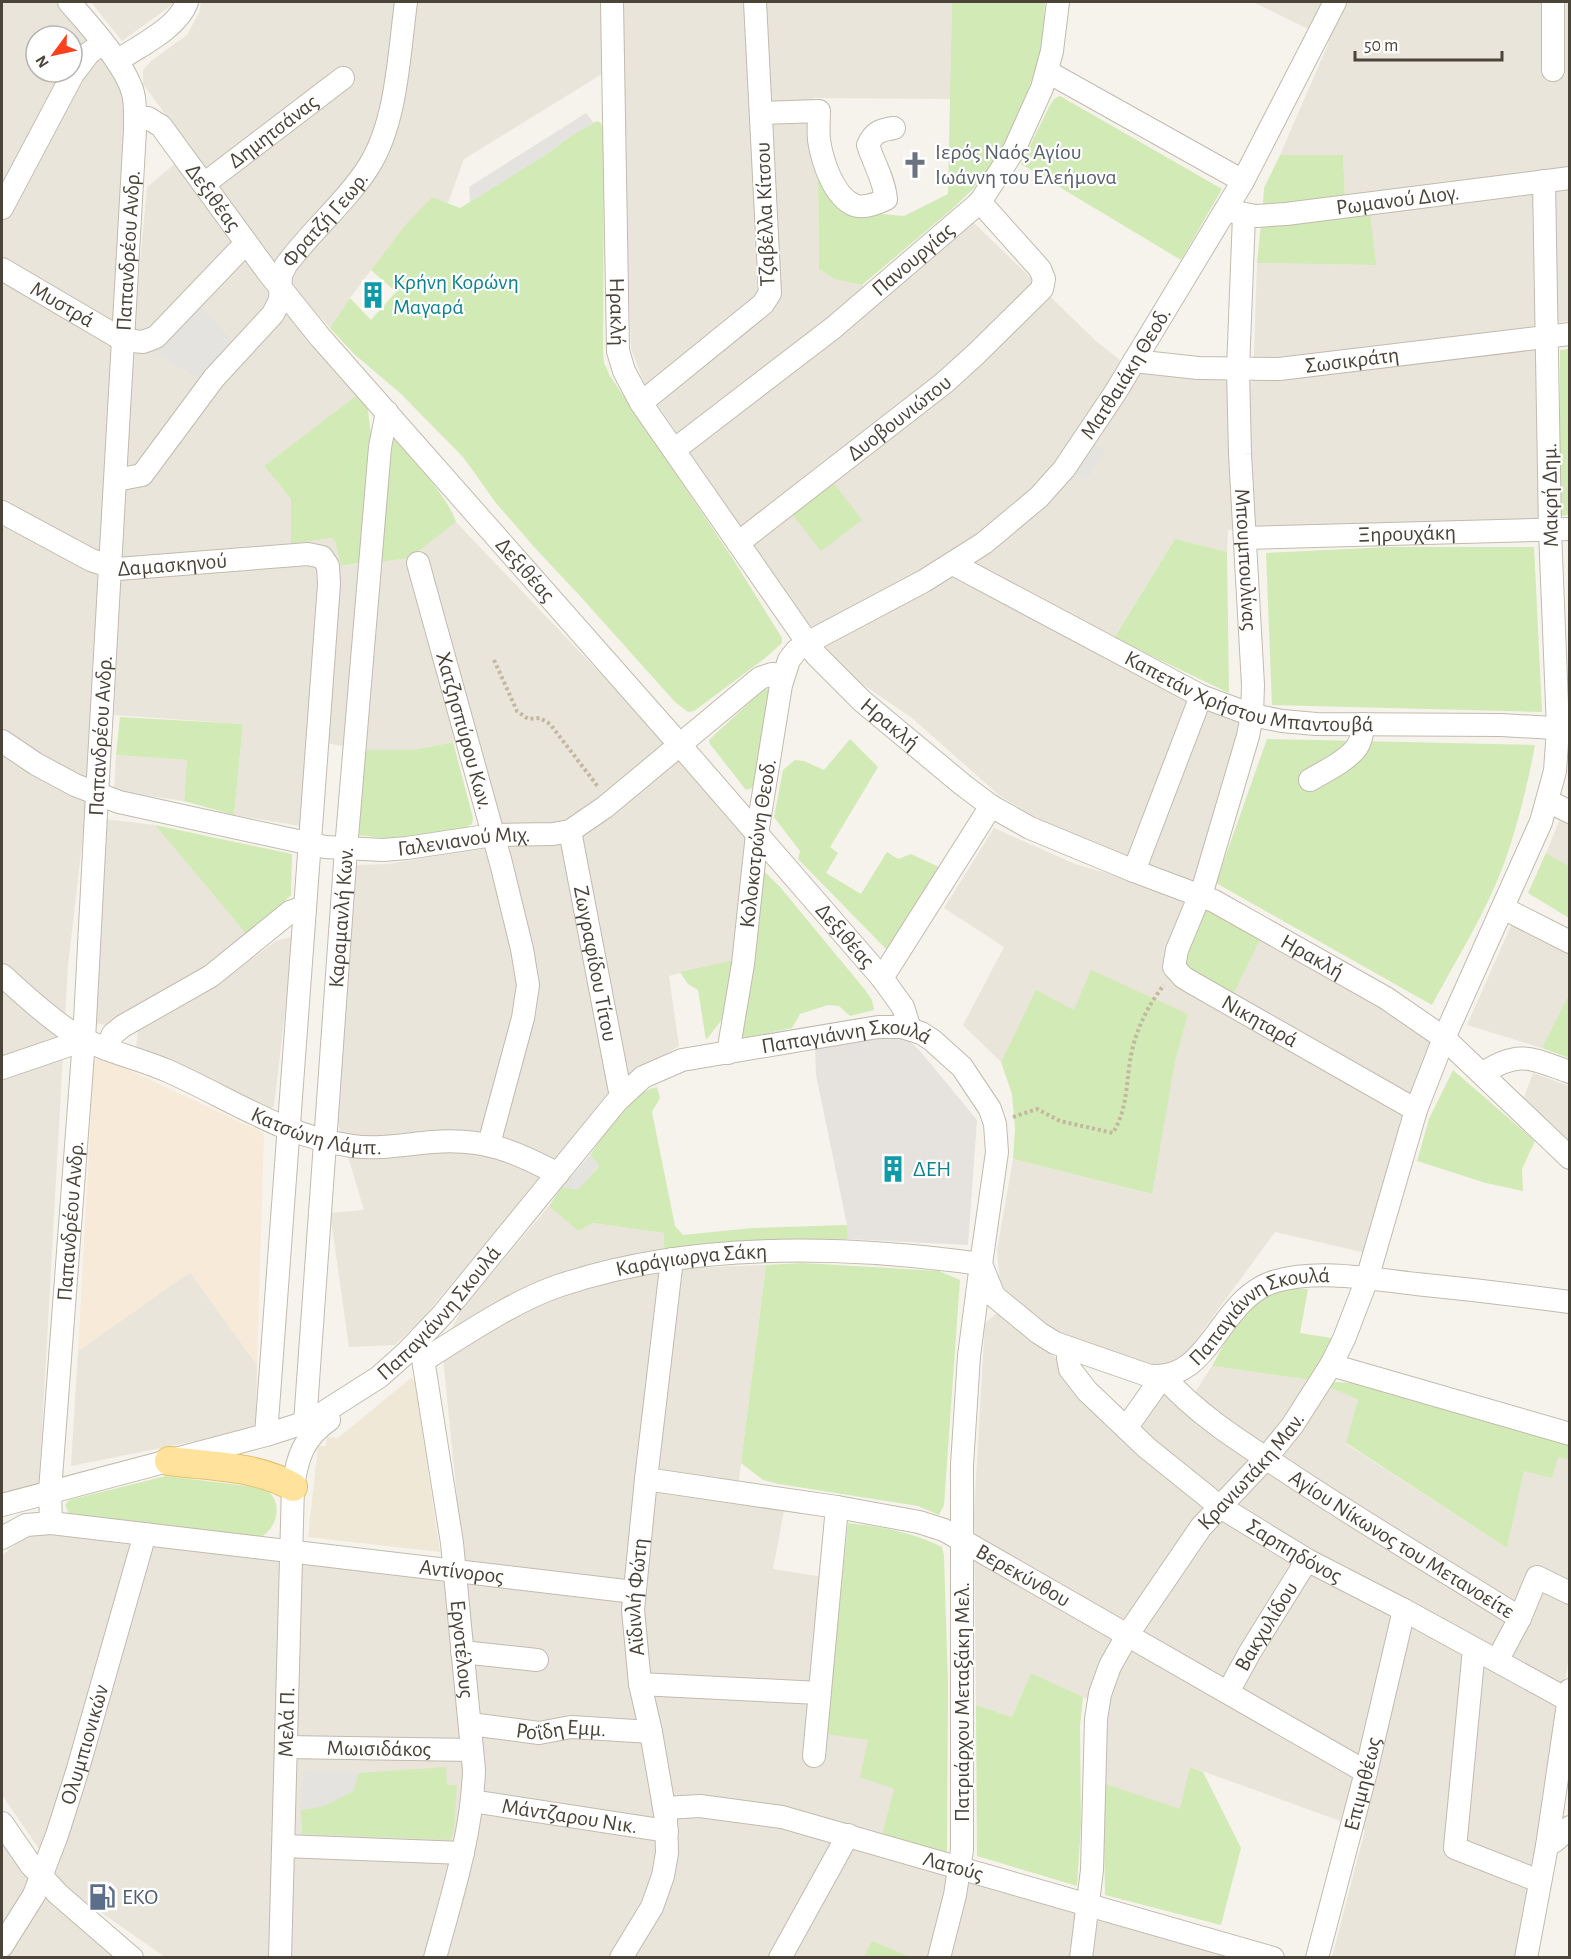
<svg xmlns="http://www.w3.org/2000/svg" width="1571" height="1959" viewBox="0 0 1571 1959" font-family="'Alegreya Sans',sans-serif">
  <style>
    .residential { fill: #eae5da; fill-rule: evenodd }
    .commercial { fill: #f7ead8 }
    .industrial { fill: #e6e2dd }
    .education { fill: #efe8d6 }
    .green { fill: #d2eab5 }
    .parking { fill: #e5e3e0 }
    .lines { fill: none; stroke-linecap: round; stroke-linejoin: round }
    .minor-casing { stroke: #c2bbae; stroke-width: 24 }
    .major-casing { stroke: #e6c16a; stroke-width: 30 }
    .path { stroke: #c4b79f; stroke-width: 4; stroke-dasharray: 3 3; stroke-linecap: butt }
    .minor { stroke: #fff; stroke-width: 22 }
    .major { stroke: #ffe39c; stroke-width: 28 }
    .labels { text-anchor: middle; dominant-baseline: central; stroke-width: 4.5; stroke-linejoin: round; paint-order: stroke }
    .street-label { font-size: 22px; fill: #4b4439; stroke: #fff }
    .worship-label { font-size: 22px; fill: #5b616d; stroke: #fff; text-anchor: start }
    .culture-label { font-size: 22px; fill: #0d838f; stroke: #fff; text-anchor: start }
    .service-label { font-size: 22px; fill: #4e5e75; stroke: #fff; text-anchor: start }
  </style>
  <rect width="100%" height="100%" fill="#f6f3ec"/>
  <g class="residential">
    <path d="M2 2H59L123 86 126 108 90 774 68 966 39 1484 2 1493ZM36 36H72V72H36Z"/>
    <path d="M91 2H176L122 41Z"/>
    <path d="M201 2H952L951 99 813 98 818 173 819 269 834 279 862 285 876 300 972 221 1096 341 1124 363 1156 372 1253 382 1257 263 1376 265 1345 197 1343 155H1280L1329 42 1308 29 1253 2H1569V321L1540 325 1546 518 1228 530 1227 552 1175 539 1103 655 1181 698 1244 721 1198 888 1079 838 1035 817 1000 796 912 718 846 673 805 621 646 388 631 349 622 72 602 74 464 159 448 203 432 198 406 224 350 298 330 328 289 283 143 84V70L151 61 187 35 199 13Z"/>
    <path d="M177 162 357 395 264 466 291 499V544L332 538 335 541 341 566 410 558 456 522 680 757 748 841 734 960 669 976 679 1046 612 1088 498 1229 421 1320 395 1345 349 1347 330 1213 364 1210 334 1110 355 865 389 864 500 843 471 738 413 750H366L308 740 300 826 234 815 243 724 114 715 118 587 134 326 147 187Z"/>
    <path d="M116 755 187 760 184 801 114 791Z"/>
    <path d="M1563 812 1569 816V866L1546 853Z"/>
    <path d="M104 819 155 825 248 936 154 1002 105 1025 95 1023Z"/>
    <path d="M994 828 1075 864 1172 892 1211 907 1349 985 1434 1043 1366 1253 1275 1232 1190 1348 1176 1361 1159 1366 1061 1335 1028 1314 1000 1284 997 1250 1013 1159 1151 1194 1175 1062 1188 1014 1074 1010 1036 991 1001 1062 963 1025 1004 947 944 908Z"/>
    <path d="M1518 910 1569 935V994L1542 1048 1467 1025Z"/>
    <path d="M294 936 274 1106 269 1110 136 1048 138 1031 203 994 276 941Z"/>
    <path d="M1533 1073 1569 1086V1145L1523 1100Z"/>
    <path d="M549 1206 578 1231 593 1223 664 1233 683 1268 766 1265 736 1503 784 1511 773 1569 823 1577 810 1731 869 1740 894 1789 879 1847 1242 1957 910 1958 873 1942 864 1958 165 1957 66 1888 2 1795V1556L27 1534H69L122 1544 156 1546 308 1562 463 1584 457 1498 443 1357 449 1334 462 1309Z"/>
    <path d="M190 1272 257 1365 256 1426 226 1435 71 1466 78 1351Z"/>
    <path d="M997 1313 1056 1358 1127 1435 1163 1385 1188 1403 1212 1366 1310 1380 1358 1398 1346 1444 1507 1548 1524 1471 1558 1457 1569 1460V1657L1517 1957H1332L1365 1830 1191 1767 1181 1810 1100 1782 1106 1708 1031 1673 1012 1717 976 1705 974 1512 985 1323Z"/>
    <path d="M2 1842 27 1876 117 1957H2Z"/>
  </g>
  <path class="commercial" d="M101 1057 264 1133 257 1365 190 1272 78 1351 94 1061Z"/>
  <path class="industrial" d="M899 1032 920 1051 977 1120 968 1245 848 1239 847 1225 816 1075 815 1047Z"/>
  <path class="education" d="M411 1378 415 1382 440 1552 308 1537 318 1446H326L327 1437 338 1438Z"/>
  <g class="green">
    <path d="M952 2H1045L1043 37 1036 67 1013 136 973 189 951 210 862 285 834 279 819 269 818 173 856 212 904 216 948 194Z"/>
    <path d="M1060 96 1222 189 1181 260 1021 164 1050 105 1055 98Z"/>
    <path d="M597 121 601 123 604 135 603 351 604 363 610 376 733 559 782 638V643L764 659 694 711 688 712 675 702 580 596 535 548 496 503 463 457 400 393 354 354 330 328 350 298 371 320 396 292 371 270 406 224 432 197 460 208 545 155 572 135Z"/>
    <path d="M1280 155H1343L1345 197 1263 205 1264 188Z"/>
    <path d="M1370 214 1376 265 1257 263 1261 224Z"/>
    <path d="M1569 349V515L1560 516V350Z"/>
    <path d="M357 395 366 405 368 410 371 435 360 563 341 566 335 541 332 538 291 544V499L264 466Z"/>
    <path d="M391 437 395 439C414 463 446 493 456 522L410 558 378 562Z"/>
    <path d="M833 482 862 520 821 551 792 514Z"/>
    <path d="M1175 539 1227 552 1229 693 1114 638Z"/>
    <path d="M1389 547H1534L1542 712 1272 705 1266 553Z"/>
    <path d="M770 688 754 783 752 788 746 790 710 744 709 740 763 690Z"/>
    <path d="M120 717 243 724 234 815 184 801 187 760 116 755Z"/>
    <path d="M850 739 878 767 830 847 838 853 826 873 861 894 887 852 898 859 911 854 941 868 888 951 798 859 800 851 774 817 783 770 795 760 804 761 824 770Z"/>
    <path d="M1267 739 1535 745C1528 783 1518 824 1505 861 1487 911 1457 958 1432 1005L1216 883Z"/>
    <path d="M453 742 473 818 472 824 464 829 452 832 384 838 356 835 366 750H413Z"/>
    <path d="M155 825 292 854 291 895 248 936Z"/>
    <path d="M1546 853 1569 866V918L1528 893Z"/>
    <path d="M765 872 780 887 866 991 872 1000 874 1010 850 1016 839 1006 828 1005 800 1014 792 1028 740 1039 762 875Z"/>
    <path d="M1203 909 1261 937 1233 995 1181 966Z"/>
    <path d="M734 960 728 1007 721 1021 706 1040 698 990 688 984 680 972Z"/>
    <path d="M1091 970 1188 1014 1175 1062 1152 1194 1013 1159 1015 1129 1012 1094 1001 1062 1036 990 1074 1010Z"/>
    <path d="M1569 994 1570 1058H1569L1542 1048Z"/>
    <path d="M1453 1070 1535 1141 1522 1169 1523 1191 1486 1183 1417 1161 1429 1119Z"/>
    <path d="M657 1087 660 1098 652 1112 675 1226 683 1235 753 1228 847 1225 848 1239 739 1242 664 1249V1233L593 1223 578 1231 549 1206 562 1187 578 1189 599 1166 590 1155C605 1134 630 1092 657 1087Z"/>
    <path d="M803 1263 939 1271 960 1280 944 1505 939 1515 918 1506 779 1484 763 1480 741 1463 766 1265Z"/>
    <path d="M1290 1288 1308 1289 1300 1333 1332 1338 1324 1356 1310 1380 1212 1366C1233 1329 1245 1297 1290 1288Z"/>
    <path d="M1335 1382 1353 1383 1569 1445V1460L1558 1457 1552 1478 1524 1471 1507 1548 1346 1443 1358 1399 1330 1388Z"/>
    <path d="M166 1476 255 1487C260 1489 266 1489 269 1492 284 1506 275 1531 259 1538L70 1516 65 1505 69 1500Z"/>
    <path d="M848 1523C881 1527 913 1532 942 1547L944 1556 948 1684 947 1855 881 1838 894 1789 860 1777 868 1740 826 1734Z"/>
    <path d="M1031 1673 1083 1697 1080 1726 1081 1825 1077 1886 977 1856 976 1705 1012 1717Z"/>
    <path d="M446 1767 447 1785H457L454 1830 450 1840 302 1834 301 1810 324 1806 353 1791 359 1773Z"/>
    <path d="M1190 1767 1203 1772 1241 1848 1221 1925 1105 1895 1103 1783 1180 1809Z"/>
    <path d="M872 1941 910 1957H864Z"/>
  </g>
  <g class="parking">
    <path d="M586 113 594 123 572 135 545 155 470 202 469 187Z"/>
    <path d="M196 302 234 343 202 380 148 349Z"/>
    <path d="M1094 444 1105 451 1086 480 1075 474Z"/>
    <path d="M590 1155 599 1165 578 1190 562 1187Z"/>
    <path d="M303 1770 359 1773 353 1791 324 1806 301 1810Z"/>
  </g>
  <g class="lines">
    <defs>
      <g id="minor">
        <path id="s1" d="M612 2 618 351 624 371 641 403 816 655 862 701 963 785 991 806 1030 828 1134 871 1214 901 1386 998 1444 1038 1570 1158"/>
        <path d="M117 61C139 46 178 28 187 2"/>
        <path d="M1553 70V2"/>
        <path d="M1048 72 1243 181"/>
        <path d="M761 113 819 111C819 120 818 130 819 140 822 160 833 196 854 205 864 209 878 203 886 199 884 179 874 164 868 145 874 132 880 130 894 128"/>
        <path id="s2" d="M135 116 148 118 161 126 267 271 320 337 680 745 882 978 903 1007 910 1029"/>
        <path id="s3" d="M204 184 343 78"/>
        <path d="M2 208 73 74 89 53 103 43"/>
        <path id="s4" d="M1229 211 1256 216 1286 214 1570 178"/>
        <path id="s5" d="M1244 215 1238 370 1240 454 1253 685 1252 715 1248 736 1204 885 1177 950 1174 967 1183 977 1191 982 1416 1110"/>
        <path id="s6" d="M2 269 123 340 143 342 156 337 246 243"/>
        <path id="s7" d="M1134 361 1198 368 1279 369 1570 334"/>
        <path d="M641 403 763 304 770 293 755 2"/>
        <path id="s8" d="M674 450 833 328 980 202 1014 150 1042 88 1052 51 1058 2"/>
        <path id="s9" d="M116 480 142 475 214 378 273 314 280 300 281 275 286 265C311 231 347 201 369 166 397 122 399 53 406 2"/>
        <path id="s10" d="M2 512 91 560 118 569 308 554 322 557 328 566 329 584 266 1435"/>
        <path id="s11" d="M1245 538 1570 529"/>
        <path id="s12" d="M738 543 944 383 976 354 1042 289 1044 279 1040 269 980 202"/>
        <path id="s13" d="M418 563 501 863 522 949 528 985 523 1018 489 1144"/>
        <path id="s14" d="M953 564 1201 696 1252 715 1282 721 1316 724 1501 725 1570 729"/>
        <path id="s15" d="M2 741 36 764 75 785 119 802 325 847 383 850 407 848 493 835 553 834 570 831 605 807 760 678 772 674 783 675"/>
        <path d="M1310 780C1325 771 1347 761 1357 747 1362 740 1362 732 1363 724"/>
        <path d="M1548 801 1570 812"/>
        <path id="s16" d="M570 831 621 1097"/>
        <path d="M1134 871 1201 696"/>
        <path d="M1503 908 1570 942"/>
        <path id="s17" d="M2 975C23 994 44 1014 68 1030 98 1050 135 1057 168 1071 229 1098 285 1137 352 1146 379 1150 406 1144 433 1142 485 1138 514 1151 558 1174"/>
        <path d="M882 978 991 806"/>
        <path d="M106 1049 113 1034 123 1026 211 976 290 912 299 909 305 910"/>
        <path id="s18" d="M728 1053 743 964 757 834 781 685 789 660 796 651 807 643 924 581 984 543 1039 497 1064 469 1115 393 1243 181 1335 2"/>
        <path d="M2 1068 84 1040"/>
        <path d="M1483 1073C1520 1049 1531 1059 1570 1072"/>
        <path id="s19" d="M421 1346 452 1543 474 1770C472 1834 452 1896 435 1958"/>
        <path id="s20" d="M1069 1348 1068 1358 1070 1369 1087 1391 1147 1448 1219 1506 1307 1560 1404 1610 1570 1701"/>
        <path id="s21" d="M424 1360C464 1335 514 1301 558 1286 690 1241 844 1245 981 1264L969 1356 962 1465V1850L955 1895 939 1958"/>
        <path d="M1331 1365 1570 1434"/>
        <path id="s22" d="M305 1423 346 849 380 447 387 412"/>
        <path id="s23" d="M1126 1428 1163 1376C1197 1415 1244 1444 1287 1472 1363 1523 1442 1569 1520 1618"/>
        <path id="s24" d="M646 1479 837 1507 919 1522 944 1530 1366 1772"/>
        <path id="s25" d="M2 1505 266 1435 310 1421 379 1377 406 1353 443 1314 617 1101 643 1077 682 1060 878 1027H902L921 1033 932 1040 962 1067 990 1109 995 1124 997 1152 981 1264 994 1296 1039 1333 1055 1343 1147 1375C1210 1386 1218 1297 1276 1281 1320 1269 1371 1279 1416 1284 1467 1289 1518 1295 1570 1302"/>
        <path id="s26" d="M51 1523 50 1491 84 1040 97 795 135 130C135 117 136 105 133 93 125 64 89 25 69 2"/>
        <path id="s27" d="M2 1538 26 1525 51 1523 634 1592"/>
        <path d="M1474 1649 1455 1848 1539 1881"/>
        <path d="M462 1652 537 1660"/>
        <path d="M1497 1661 1520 1618 1537 1577 1570 1593"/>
        <path d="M640 1684 819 1693"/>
        <path id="s28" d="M1228 1692 1250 1652 1307 1560"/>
        <path id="s29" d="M470 1724 539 1733 571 1727 651 1732"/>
        <path id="s30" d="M286 1747 472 1750"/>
        <path d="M814 1756 837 1507"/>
        <path id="s31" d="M472 1801 667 1831"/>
        <path id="s32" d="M664 1808 700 1806 782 1817 1273 1958"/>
        <path d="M2 1823 31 1865 58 1894 132 1958"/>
        <path d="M284 1846 463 1853"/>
        <path d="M1547 1846 1556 1840 1570 1827"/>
        <path id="s33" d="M2 1946 34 1895 57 1835 77 1772 145 1534"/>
        <path id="s34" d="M280 1958 293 1487C297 1457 304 1437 329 1420"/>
        <path id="s35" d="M621 1958 652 1907 663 1876 667 1853 666 1819 651 1732 640 1684 633 1610 646 1479 672 1259"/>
        <path d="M780 1958 848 1835"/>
        <path id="s36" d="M1081 1958 1092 1870 1096 1719 1100 1694 1110 1666 1128 1634 1201 1527 1266 1458 1292 1426 1331 1365 1344 1339 1367 1279 1416 1110 1444 1038 1541 822 1555 771 1558 729 1550 530 1544 181"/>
        <path id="s37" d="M1317 1958 1366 1772 1404 1610"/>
        <path d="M1526 1958 1547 1846 1570 1690"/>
      </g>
      <path id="major" d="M169 1461C209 1466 258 1466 293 1487"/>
    </defs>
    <use href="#minor" class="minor-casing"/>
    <use href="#major" class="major-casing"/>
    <g class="path">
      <path d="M494 660 517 711 528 719 540 718 550 724 599 788"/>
      <path d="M1013 1117 1037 1109 1060 1121 1113 1133C1127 1109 1126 1087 1130 1061 1134 1034 1147 1006 1164 985"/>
    </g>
    <use href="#minor" class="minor"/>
    <use href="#major" class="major"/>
  </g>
  <defs>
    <symbol id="church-bare" viewBox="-9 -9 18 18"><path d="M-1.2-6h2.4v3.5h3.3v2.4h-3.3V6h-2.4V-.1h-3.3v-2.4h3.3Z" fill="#6b7280" stroke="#fff" stroke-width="2.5" paint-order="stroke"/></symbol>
    <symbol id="building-bare" viewBox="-9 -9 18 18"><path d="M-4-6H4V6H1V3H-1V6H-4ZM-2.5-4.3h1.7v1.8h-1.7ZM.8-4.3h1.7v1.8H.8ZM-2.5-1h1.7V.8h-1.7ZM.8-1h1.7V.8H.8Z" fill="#0f9aa8" stroke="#fff" stroke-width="2.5" paint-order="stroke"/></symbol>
    <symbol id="fuel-bare" viewBox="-9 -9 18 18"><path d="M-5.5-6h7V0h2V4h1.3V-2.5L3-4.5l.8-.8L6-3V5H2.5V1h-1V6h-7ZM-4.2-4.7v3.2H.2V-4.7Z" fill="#5c6f8a" stroke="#fff" stroke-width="2.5" paint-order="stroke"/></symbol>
  </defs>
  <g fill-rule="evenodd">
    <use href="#church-bare" x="896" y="146" width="38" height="38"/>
    <use href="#building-bare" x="354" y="276" width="38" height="38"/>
    <use href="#building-bare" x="874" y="1150" width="38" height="38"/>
    <use href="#fuel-bare" x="83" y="1878" width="38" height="38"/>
  </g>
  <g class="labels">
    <g class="street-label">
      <text stroke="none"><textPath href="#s3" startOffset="87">Δημητσάνας</textPath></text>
      <text stroke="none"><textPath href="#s2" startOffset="117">Δεξιθέας</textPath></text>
      <text stroke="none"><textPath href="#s4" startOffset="170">Ρωμανού Διογ.</textPath></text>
      <text transform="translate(765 214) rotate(-92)">Τζαβέλλα Κίτσου</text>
      <text stroke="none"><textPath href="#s9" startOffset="346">Φρατζή Γεωρ.</textPath></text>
      <text stroke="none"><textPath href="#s26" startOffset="1275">Παπανδρέου Ανδρ.</textPath></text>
      <text stroke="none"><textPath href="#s8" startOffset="306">Πανουργίας</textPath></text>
      <text stroke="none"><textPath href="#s6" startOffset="70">Μυστρά</textPath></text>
      <text stroke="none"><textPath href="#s1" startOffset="310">Ηρακλή</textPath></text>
      <text stroke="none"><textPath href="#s7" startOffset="219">Σωσικράτη</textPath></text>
      <text stroke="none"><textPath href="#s18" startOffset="850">Ματθαιάκη Θεοδ.</textPath></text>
      <text stroke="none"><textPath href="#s12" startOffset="204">Δυοβουνιώτου</textPath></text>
      <text transform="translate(1550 495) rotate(-91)">Μακρή Δημ.</text>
      <text stroke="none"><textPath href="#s11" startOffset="162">Ξηρουχάκη</textPath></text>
      <text stroke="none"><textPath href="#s5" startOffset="345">Μπουμπουλίνας</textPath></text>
      <text stroke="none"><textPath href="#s10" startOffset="184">Δαμασκηνού</textPath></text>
      <text stroke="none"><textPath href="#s2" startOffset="603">Δεξιθέας</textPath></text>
      <text stroke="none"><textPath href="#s14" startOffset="327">Καπετάν Χρήστου Μπαντουβά</textPath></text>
      <text stroke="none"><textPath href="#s1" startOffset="814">Ηρακλή</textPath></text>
      <text stroke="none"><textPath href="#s13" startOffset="174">Χατζησπύρου Κων.</textPath></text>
      <text stroke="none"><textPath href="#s26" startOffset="789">Παπανδρέου Ανδρ.</textPath></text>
      <text stroke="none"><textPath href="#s15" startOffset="483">Γαλενιανού Μιχ.</textPath></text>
      <text stroke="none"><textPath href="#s18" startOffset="212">Κολοκοτρώνη Θεοδ.</textPath></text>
      <text stroke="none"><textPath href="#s22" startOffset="507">Καραμανλή Κων.</textPath></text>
      <text stroke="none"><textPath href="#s2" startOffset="1089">Δεξιθέας</textPath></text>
      <text stroke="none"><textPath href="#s1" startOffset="1300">Ηρακλή</textPath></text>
      <text stroke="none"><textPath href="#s16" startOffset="135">Ζωγραφίδου Τίτου</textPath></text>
      <text stroke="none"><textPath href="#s5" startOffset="867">Νικηταρά</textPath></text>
      <text stroke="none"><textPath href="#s25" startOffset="1011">Παπαγιάννη Σκουλά</textPath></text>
      <text stroke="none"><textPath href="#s17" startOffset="356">Κατσώνη Λάμπ.</textPath></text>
      <text stroke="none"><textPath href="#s26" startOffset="303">Παπανδρέου Ανδρ.</textPath></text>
      <text stroke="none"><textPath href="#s21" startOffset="290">Καράγιωργα Σάκη</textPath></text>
      <text stroke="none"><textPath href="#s25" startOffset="489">Παπαγιάννη Σκουλά</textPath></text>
      <text stroke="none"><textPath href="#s25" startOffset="1692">Παπαγιάννη Σκουλά</textPath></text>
      <text stroke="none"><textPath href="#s36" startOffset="536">Κρανιωτάκη Μαν.</textPath></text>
      <text stroke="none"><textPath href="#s23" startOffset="357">Αγίου Νίκωνος του Μετανοείτε</textPath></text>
      <text stroke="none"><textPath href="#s20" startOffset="312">Σαρπηδόνος</textPath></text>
      <text stroke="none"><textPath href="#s27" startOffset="466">Αντίνορος</textPath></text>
      <text stroke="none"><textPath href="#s24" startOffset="394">Βερεκύνθου</textPath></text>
      <text stroke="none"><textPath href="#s35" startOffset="375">Αϊδινλή Φώτη</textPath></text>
      <text stroke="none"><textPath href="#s28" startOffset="76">Βακχυλίδου</textPath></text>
      <text stroke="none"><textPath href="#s19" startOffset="306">Εργοτέλους</textPath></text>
      <text transform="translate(962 1702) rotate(-90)">Πατριάρχου Μεταξάκη Μελ.</text>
      <text stroke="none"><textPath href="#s34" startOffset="236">Μελά Π.</textPath></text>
      <text stroke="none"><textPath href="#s29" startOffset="92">Ροΐδη Εμμ.</textPath></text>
      <text stroke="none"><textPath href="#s33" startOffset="219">Ολυμπιονικών</textPath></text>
      <text stroke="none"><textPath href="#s30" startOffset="93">Μωισιδάκος</textPath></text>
      <text stroke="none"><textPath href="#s37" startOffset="180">Επιμηθέως</textPath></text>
      <text stroke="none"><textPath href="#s31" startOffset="99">Μάντζαρου Νικ.</textPath></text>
      <text stroke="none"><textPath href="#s32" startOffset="297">Λατούς</textPath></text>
    </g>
    <g class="worship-label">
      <text x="935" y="152">Ιερός Ναός Αγίου<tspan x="935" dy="25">Ιωάννη του Ελεήμονα</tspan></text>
    </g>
    <g class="culture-label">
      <text x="393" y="282">Κρήνη Κορώνη<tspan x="393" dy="25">Μαγαρά</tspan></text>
      <text x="913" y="1169">ΔΕΗ</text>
    </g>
    <g class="service-label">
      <text x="122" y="1897">EKO</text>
    </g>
  </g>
  <rect width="1571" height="1959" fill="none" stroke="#4b4439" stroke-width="6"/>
  <g transform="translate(54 54) rotate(237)"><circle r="28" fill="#ffffff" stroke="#b7b4b0" stroke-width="1.5"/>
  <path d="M0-4.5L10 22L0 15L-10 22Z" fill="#fc3f1d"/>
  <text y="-9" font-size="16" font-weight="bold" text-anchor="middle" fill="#4b4439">N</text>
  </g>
  <path d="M1355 51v9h147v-9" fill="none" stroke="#4b4439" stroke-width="3"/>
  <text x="1364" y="51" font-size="18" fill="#4b4439" stroke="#ffffff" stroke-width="4.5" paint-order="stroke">50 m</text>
</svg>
